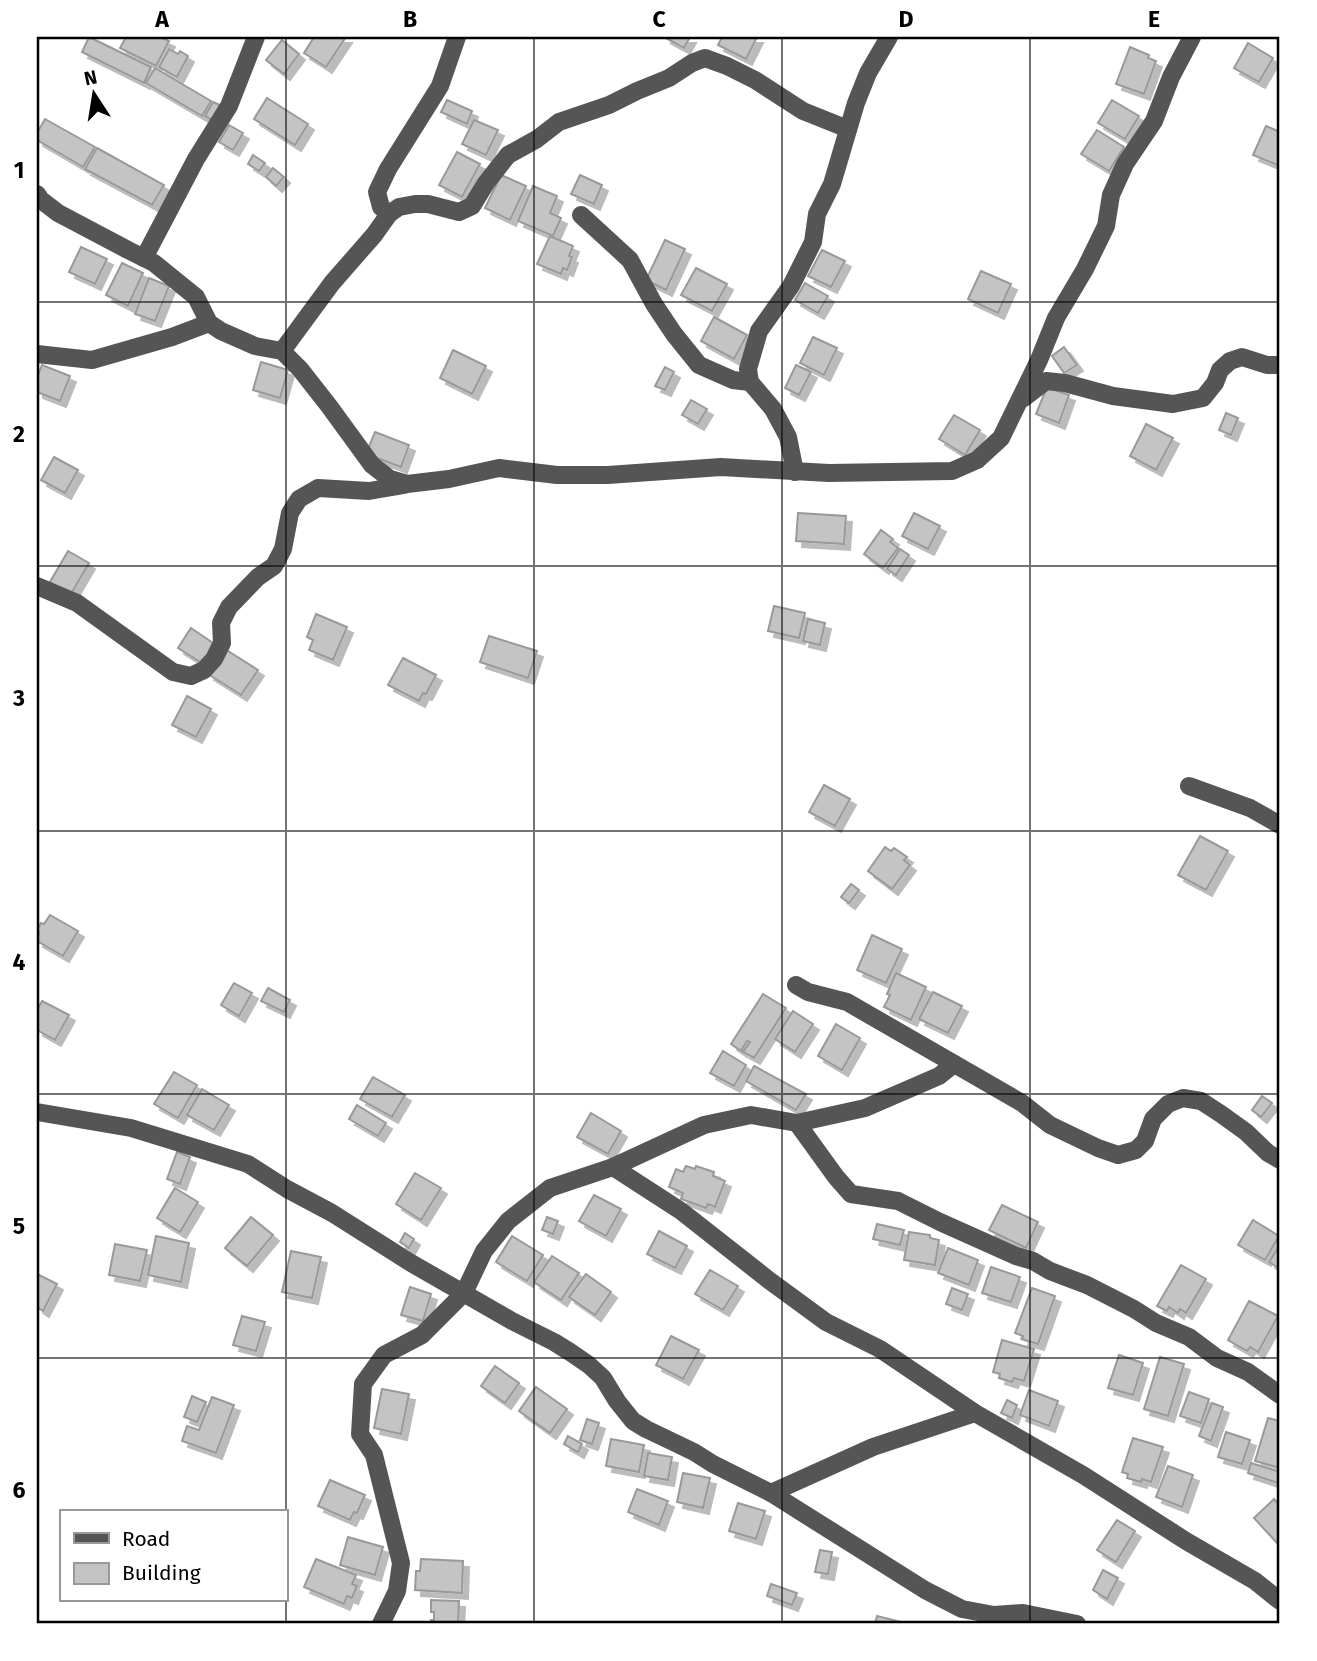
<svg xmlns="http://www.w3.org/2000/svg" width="1317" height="1661" viewBox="0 0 1317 1661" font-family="'Fira Sans',sans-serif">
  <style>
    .building { fill: #c4c4c4; stroke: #999; stroke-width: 2; filter: url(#shadow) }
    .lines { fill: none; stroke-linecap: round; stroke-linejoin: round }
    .minor { stroke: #555; stroke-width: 18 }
    .grid { fill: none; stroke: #000; stroke-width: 2; stroke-opacity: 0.55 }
    .neatline { fill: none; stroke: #000; stroke-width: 2.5 }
    .grid-label { font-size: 23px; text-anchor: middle; font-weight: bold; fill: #000 }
  </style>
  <defs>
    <filter id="shadow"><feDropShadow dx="6" dy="6" stdDeviation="0" flood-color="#0004"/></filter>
  </defs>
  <rect width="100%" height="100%" fill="#fff"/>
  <g class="building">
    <path d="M89 37 151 67 144 83 82 52Z"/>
    <path d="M126 37H160L169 41 156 66 120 48Z"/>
    <path d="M314 37H346L326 67 304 53Z"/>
    <path d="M664 37H690L684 48Z"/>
    <path d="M722 37H757L746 59 718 45Z"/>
    <path d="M282 40 299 54 284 74 266 60Z"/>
    <path d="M1248 43 1273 58 1259 82 1234 68Z"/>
    <path d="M1130 47 1149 55 1148 58 1156 61 1144 94 1116 84Z"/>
    <path d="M169 49 178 54 180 51 188 56 177 77 159 67Z"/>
    <path d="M155 68 211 101 202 116 146 83Z"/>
    <path d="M267 98 308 124 295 145 254 119Z"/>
    <path d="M447 100 472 111 467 124 441 112Z"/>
    <path d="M1112 100 1139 116 1125 139 1098 123Z"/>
    <path d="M213 102 220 105 212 120 205 116Z"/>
    <path d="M45 119 95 147 83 167 37 140V133Z"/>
    <path d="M474 120 498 130 486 155 462 144Z"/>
    <path d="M229 125 243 133 233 150 219 142Z"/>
    <path d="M1266 126 1280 132V166L1253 155Z"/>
    <path d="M1097 130 1124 147 1109 171 1081 154Z"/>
    <path d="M97 148 164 185 152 205 85 169Z"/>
    <path d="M457 152 480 164 462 197 439 185Z"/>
    <path d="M253 155 265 163 259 171 248 164Z"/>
    <path d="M273 168 284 177 276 186 266 177Z"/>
    <path d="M501 175 526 186 510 220 485 208Z"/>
    <path d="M580 175 602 185 594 204 571 194Z"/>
    <path d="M533 186 557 196 550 213 561 218 553 236 518 221Z"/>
    <path d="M550 236 573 246 569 256 572 257 567 270 563 268 561 274 537 264Z"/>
    <path d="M665 240 685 249 666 290 646 280Z"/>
    <path d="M81 247 107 259 95 284 69 272Z"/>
    <path d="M822 250 845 261 831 287 808 276Z"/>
    <path d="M122 263 143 273 128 306 106 295Z"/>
    <path d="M696 268 727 284 712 311 681 295Z"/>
    <path d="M981 271 1011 284 998 313 968 299Z"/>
    <path d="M149 278 169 286 155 321 135 314Z"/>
    <path d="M805 283 828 296 818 313 795 300Z"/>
    <path d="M714 317 747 335 734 359 701 341Z"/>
    <path d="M813 337 837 348 824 375 800 363Z"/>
    <path d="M1064 347 1077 365 1064 373 1052 356Z"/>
    <path d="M453 350 486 366 472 394 440 378Z"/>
    <path d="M261 362 288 370 280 398 253 390Z"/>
    <path d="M42 365 70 376 60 401 37 392V378Z"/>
    <path d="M796 365 811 372 799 395 785 388Z"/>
    <path d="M665 367 674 372 665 390 655 386Z"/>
    <path d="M1047 387 1069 395 1059 423 1036 414Z"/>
    <path d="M691 400 707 409 698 424 682 415Z"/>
    <path d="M1226 413 1238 418 1231 435 1219 430Z"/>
    <path d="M954 415 980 430 965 455 939 439Z"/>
    <path d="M1146 424 1173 438 1156 470 1130 456Z"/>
    <path d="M375 432 409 445 401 467 366 454Z"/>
    <path d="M54 457 78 470 65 493 41 480Z"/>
    <path d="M798 513 846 516 844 544 796 541Z"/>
    <path d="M914 513 940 526 928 549 902 536Z"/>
    <path d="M881 530 893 539 890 542 898 548 883 568 864 554Z"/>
    <path d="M900 549 909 555 896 575 887 569Z"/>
    <path d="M68 551 89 563 71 594 50 582Z"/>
    <path d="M774 606 805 613 799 638 768 631Z"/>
    <path d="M316 614 347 627 333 660 309 650 313 640 307 637Z"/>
    <path d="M808 619 825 623 820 645 803 641Z"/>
    <path d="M191 628 216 645 203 664 178 648Z"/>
    <path d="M489 636 537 651 528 678 480 662Z"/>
    <path d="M225 649 258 670 241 695 208 674Z"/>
    <path d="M403 658 436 675 426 694 423 693 419 701 388 685Z"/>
    <path d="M187 696 211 709 196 737 172 725Z"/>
    <path d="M824 785 850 799 835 826 809 812Z"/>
    <path d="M1200 836 1228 851 1206 890 1178 875Z"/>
    <path d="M885 847 891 851 894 848 907 857 904 860 910 865 892 889 868 871Z"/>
    <path d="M851 884 859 890 849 903 841 897Z"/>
    <path d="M50 915 78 931 63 956 37 941 39 932 37 930 41 923 44 924Z"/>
    <path d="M872 935 902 949 886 983 857 970Z"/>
    <path d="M896 973 926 987 911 1020 884 1007 890 995 887 994Z"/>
    <path d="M234 983 252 993 239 1016 221 1005Z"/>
    <path d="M268 988 290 1000 284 1012 261 1001Z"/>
    <path d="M933 992 962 1006 948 1033 919 1019Z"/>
    <path d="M763 994 786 1008 754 1058 743 1052 750 1042 747 1041 741 1051 731 1044Z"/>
    <path d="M42 1001 69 1015 55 1040 37 1030V1010Z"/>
    <path d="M793 1011 813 1024 795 1052 775 1039Z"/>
    <path d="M836 1024 860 1038 842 1070 818 1056Z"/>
    <path d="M723 1051 746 1065 734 1086 710 1073Z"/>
    <path d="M754 1066 806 1094 796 1110 746 1081Z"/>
    <path d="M174 1072 197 1085 178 1118 154 1104Z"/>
    <path d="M373 1077 405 1095 392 1117 360 1099Z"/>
    <path d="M202 1089 229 1105 214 1130 187 1115Z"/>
    <path d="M1262 1096 1272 1103 1261 1117 1252 1110Z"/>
    <path d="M357 1105 386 1123 378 1136 349 1119Z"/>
    <path d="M591 1113 621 1131 608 1154 577 1137Z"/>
    <path d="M177 1152 190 1157 180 1184 167 1179Z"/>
    <path d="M686 1166 695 1169 696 1166 714 1172 713 1176 725 1181 715 1207 708 1204 706 1208 681 1199 683 1193 669 1187 676 1169 683 1172Z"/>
    <path d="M415 1173 441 1188 421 1220 396 1204Z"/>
    <path d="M175 1188 198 1202 180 1232 157 1218Z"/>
    <path d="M594 1195 621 1209 606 1236 579 1221Z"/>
    <path d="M1002 1205 1038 1222 1026 1248 989 1230Z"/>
    <path d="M251 1217 273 1235 247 1266 225 1248Z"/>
    <path d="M547 1217 558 1221 553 1234 542 1230Z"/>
    <path d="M1253 1220 1279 1236 1265 1260 1238 1245Z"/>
    <path d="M877 1224 904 1230 900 1245 873 1239Z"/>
    <path d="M659 1231 687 1246 675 1268 647 1254Z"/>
    <path d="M909 1232 930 1235V1238L939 1240 935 1265 904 1260Z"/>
    <path d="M405 1233 414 1239 409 1248 400 1242Z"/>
    <path d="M156 1236 189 1243 181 1282 148 1275Z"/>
    <path d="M512 1236 543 1255 527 1281 496 1262Z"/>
    <path d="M115 1244 147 1250 140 1281 109 1275Z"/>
    <path d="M1280 1245V1269L1269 1262Z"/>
    <path d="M948 1248 978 1260 969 1285 938 1273Z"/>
    <path d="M291 1251 321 1257 312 1298 282 1292Z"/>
    <path d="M552 1256 579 1273 561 1300 534 1282Z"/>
    <path d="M1181 1265 1206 1279 1186 1313 1180 1309 1178 1313 1169 1307 1167 1311 1157 1306Z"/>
    <path d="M991 1267 1020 1277 1011 1302 982 1293Z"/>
    <path d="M710 1270 738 1286 723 1310 695 1294Z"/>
    <path d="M37 1274 57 1284 43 1311 37 1307Z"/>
    <path d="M586 1274 611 1292 595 1315 569 1297Z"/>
    <path d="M410 1287 431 1294 423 1321 401 1315Z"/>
    <path d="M952 1288 968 1294 962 1310 946 1304Z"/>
    <path d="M1032 1288 1055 1296 1038 1344 1022 1339 1023 1336 1015 1333Z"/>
    <path d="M1249 1301 1278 1316 1258 1352 1250 1347 1247 1351 1228 1340Z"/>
    <path d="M242 1316 265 1322 256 1351 233 1345Z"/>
    <path d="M671 1336 699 1350 683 1379 656 1365Z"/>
    <path d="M1002 1340 1034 1349 1024 1381 1014 1378 1012 1382 999 1378 1000 1374 993 1372Z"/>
    <path d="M1119 1355 1143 1363 1133 1395 1108 1388Z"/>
    <path d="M1160 1357 1184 1364 1168 1416 1144 1409Z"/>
    <path d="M495 1366 519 1383 505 1403 481 1386Z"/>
    <path d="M536 1387 567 1409 550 1433 519 1411Z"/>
    <path d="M382 1389 409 1394 401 1434 374 1428Z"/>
    <path d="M1029 1390 1058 1401 1049 1426 1020 1415Z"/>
    <path d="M1189 1392 1209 1399 1201 1423 1180 1416Z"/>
    <path d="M192 1396 206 1402 197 1422 184 1417Z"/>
    <path d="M212 1397 234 1405 216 1453 182 1441 187 1426 199 1430Z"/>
    <path d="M1007 1400 1017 1405 1012 1418 1001 1413Z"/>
    <path d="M1212 1403 1223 1407 1211 1441 1199 1436Z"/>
    <path d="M1268 1418 1280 1421V1468L1255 1461Z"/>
    <path d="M587 1419 599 1423 592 1444 580 1440Z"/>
    <path d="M1226 1432 1250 1440 1242 1464 1218 1457Z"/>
    <path d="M568 1436 582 1444 578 1452 564 1444Z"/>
    <path d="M1133 1438 1163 1447 1151 1482 1142 1479 1141 1482 1127 1478 1128 1474 1122 1472Z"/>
    <path d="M611 1439 644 1445 639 1472 606 1466Z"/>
    <path d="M648 1453 672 1457 668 1480 644 1476Z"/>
    <path d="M1251 1463 1280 1472 1278 1483 1248 1473Z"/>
    <path d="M1168 1466 1193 1475 1182 1507 1156 1497Z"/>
    <path d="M683 1473 710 1478 703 1508 677 1502Z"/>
    <path d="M330 1480 365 1495 357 1513 354 1512 350 1520 318 1506Z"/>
    <path d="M637 1489 668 1501 659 1525 628 1512Z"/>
    <path d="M1274 1499 1280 1506V1540L1277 1543 1254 1518Z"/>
    <path d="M738 1503 765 1511 756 1539 729 1531Z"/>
    <path d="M1117 1520 1135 1531 1116 1562 1097 1550Z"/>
    <path d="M348 1537 383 1547 375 1575 340 1565Z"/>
    <path d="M820 1550 832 1552 828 1574 815 1572Z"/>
    <path d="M316 1559 356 1575 352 1584 357 1586 352 1598 347 1596 344 1604 304 1587Z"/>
    <path d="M421 1559 463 1561 462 1593 415 1590 416 1571H420Z"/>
    <path d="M1103 1570 1118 1578 1107 1599 1093 1590Z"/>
    <path d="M771 1584 797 1593 792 1605 767 1596Z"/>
    <path d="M431 1600 459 1601 458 1624H431V1620H434V1612H431Z"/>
    <path d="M877 1616 909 1624H875Z"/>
  </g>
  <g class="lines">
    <g class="minor">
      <path d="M37 194 41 200 58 213 128 250 154 263 196 297 209 323 221 331 255 346 282 351 300 369 329 406 372 465 390 479 407 484 449 479 499 468 557 475H608L721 467 829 473 952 471 977 460 1001 438 1039 360 1056 318 1085 269 1106 226 1111 195 1125 164 1154 121 1171 77 1192 37"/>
      <path d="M389 214 381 207 377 192 388 169 440 86 457 37"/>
      <path d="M581 215 630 260 654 304 674 334 699 365 733 380 750 382"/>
      <path d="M144 258 196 159 229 106 256 37"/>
      <path d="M282 351 332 283 374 235 389 214 399 207 415 204H428L459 212 472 206 486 183 508 155 537 139 559 122 609 105 637 91 669 78 692 63 705 58 727 66 755 80 803 111 848 129"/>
      <path d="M37 354 92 360 172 337 209 323"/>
      <path d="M1024 398 1046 381 1065 383 1113 396 1173 404 1203 398 1215 383 1220 370 1230 361 1242 357 1267 365H1280"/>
      <path d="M795 472 788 437 773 409 750 382 748 369 759 331 791 286 813 242 817 214 832 184 856 103 868 73 889 37"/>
      <path d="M37 586 77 603 173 672 191 676 204 670 214 659 222 643 221 623 229 607 258 577 274 566 283 549 290 513 299 499 318 488 369 491 404 485"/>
      <path d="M1189 786 1250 808 1280 825"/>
      <path d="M796 985 808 992 847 1002 1022 1103 1050 1125 1098 1148 1118 1155 1136 1150 1145 1141 1153 1119 1168 1104 1183 1098 1201 1101 1221 1114 1246 1132 1268 1153 1280 1160"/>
      <path d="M37 1112 131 1128 248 1164 287 1189 332 1213 411 1263 512 1321 554 1342 570 1352 589 1365 603 1378 617 1401 633 1421 646 1429 694 1452 713 1464 771 1493 925 1590 962 1609 994 1615 1023 1613 1077 1624"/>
      <path d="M797 1123 836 1177 851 1194 898 1201 940 1222 1016 1256 1033 1261 1050 1271 1087 1285 1134 1309 1156 1323 1189 1337 1217 1358 1248 1372 1280 1395"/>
      <path d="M613 1167 681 1211 770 1281 826 1322 880 1349 975 1413 1083 1475 1186 1541 1255 1581 1280 1601"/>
      <path d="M771 1493 873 1447 975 1413"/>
      <path d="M381 1624 397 1591 401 1563 374 1455 360 1434 363 1384 384 1355 422 1335 464 1293 484 1251 508 1221 550 1188 613 1167 704 1125 751 1115 797 1123 865 1108 939 1076 954 1064"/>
    </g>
  </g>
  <path class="grid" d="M286 37V1624M534 37V1624M782 37V1624M1030 37V1624M37 302H1280M37 566H1280M37 831H1280M37 1094H1280M37 1358H1280"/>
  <rect width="1317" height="1661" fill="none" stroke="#ffffff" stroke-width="77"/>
  <rect x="60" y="1510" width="228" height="91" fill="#ffffff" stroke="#999999" stroke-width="2"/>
  <rect x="74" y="1533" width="35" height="10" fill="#555555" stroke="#999999" stroke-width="2"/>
  <text x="122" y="1546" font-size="21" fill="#000000">Road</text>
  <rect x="74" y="1563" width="35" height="21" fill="#c4c4c4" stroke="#999999" stroke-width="2"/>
  <text x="122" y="1580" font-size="21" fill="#000000">Building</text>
  <g transform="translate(94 94) rotate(348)" stroke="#ffffff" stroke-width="5" paint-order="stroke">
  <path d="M0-5L12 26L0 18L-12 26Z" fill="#000000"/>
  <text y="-10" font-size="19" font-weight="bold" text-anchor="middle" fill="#000000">N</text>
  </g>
  <rect x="38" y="38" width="1240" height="1584" class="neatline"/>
  <g class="grid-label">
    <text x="162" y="27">A</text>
    <text x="410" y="27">B</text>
    <text x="659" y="27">C</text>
    <text x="906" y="27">D</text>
    <text x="1154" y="27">E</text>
    <text x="19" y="178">1</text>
    <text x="19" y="442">2</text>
    <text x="19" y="706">3</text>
    <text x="19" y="970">4</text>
    <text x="19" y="1234">5</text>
    <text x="19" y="1498">6</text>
  </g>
</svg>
